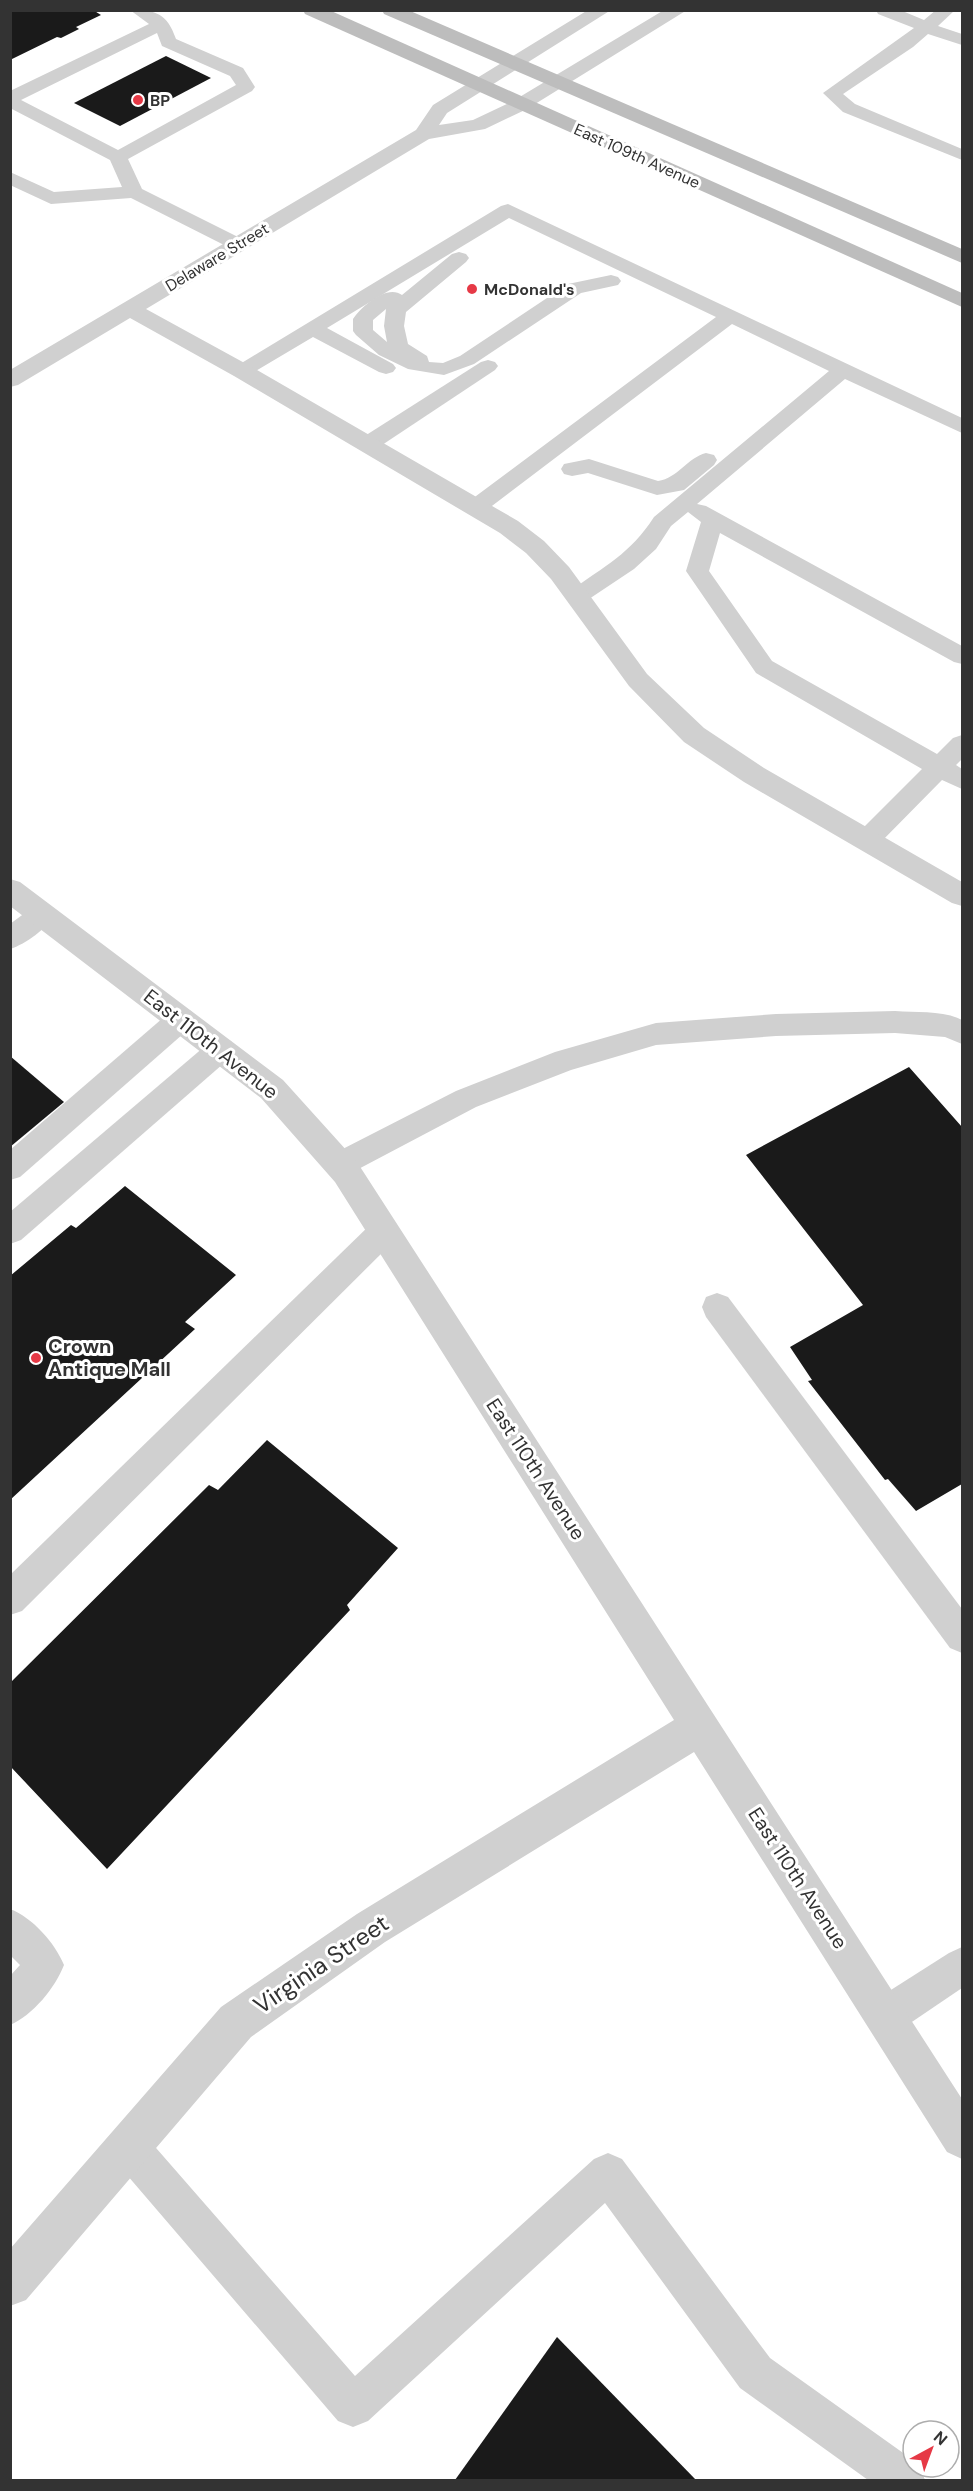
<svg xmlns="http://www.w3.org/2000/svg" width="973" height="2491" viewBox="0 0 973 2491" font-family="'DM Sans',sans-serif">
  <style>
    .building { fill: #1a1a1a }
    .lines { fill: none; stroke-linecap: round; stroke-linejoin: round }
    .service { fill: #d0d0d0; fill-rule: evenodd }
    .minor { fill: #d0d0d0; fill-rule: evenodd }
    .secondary { fill: #bdbdbd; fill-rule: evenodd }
    .poi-dot { fill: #e63946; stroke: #fff; stroke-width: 2 }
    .labels { text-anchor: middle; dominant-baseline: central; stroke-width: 6; stroke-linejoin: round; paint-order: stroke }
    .far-poi-label { font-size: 16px; font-weight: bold; fill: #333; stroke: #fff; text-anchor: start }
    .far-street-label { font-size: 16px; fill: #333; stroke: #fff }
    .street-label { font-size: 20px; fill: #333; stroke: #fff }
    .poi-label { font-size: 20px; font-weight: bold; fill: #333; stroke: #fff; text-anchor: start }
    .near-street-label { font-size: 24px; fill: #333; stroke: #fff }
  </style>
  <rect width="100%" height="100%" fill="#fff"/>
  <g class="building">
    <path d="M10 10H93L101 15 76 27 79 29 61 38 57 37 10 60Z"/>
    <path d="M166 56 211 78 120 126 74 103Z"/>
    <path d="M10 1056 64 1102 10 1147Z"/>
    <path d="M909 1067 962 1127V1484L916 1511 888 1479 885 1480 808 1381 812 1380 790 1347 863 1305 746 1155Z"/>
    <path d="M125 1186 236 1275 185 1322 195 1329 10 1500V1276L71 1225 76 1228Z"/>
    <path d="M267 1440 398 1548 347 1605 350 1610 107 1869 10 1766V1683L209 1485 218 1490Z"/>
    <path d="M557 2337 696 2480H455Z"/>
  </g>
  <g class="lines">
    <g class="service">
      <path d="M130 10C156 10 167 13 176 39L243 68 255 87 252 91 128 159 142 189 246 241 249 245 246 249H232L131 198 51 204 10 185V172L54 192 122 187 110 160 10 108V91L149 24ZM157 33 162 46 230 76 236 85 118 150 21 100Z"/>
      <path d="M876 10H900L924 20 936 10H955L938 26 962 34V45L928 34 913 47 843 94 855 104 962 149V160L843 112 823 93 914 28 878 14Z"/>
      <path d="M508 204 962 418V433L845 379 697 504 706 506 962 646V664L954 662 720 533 709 571 772 661 937 754 953 738 962 735V759L956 765 962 769V789L942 780 876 847 867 850 858 847 854 840 858 833 922 769 756 673 686 571 701 522 688 512 671 526 656 549 634 569 586 601 578 604 570 601 566 596 570 591C605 566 630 554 654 517L829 371 732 324 484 512 476 514 468 512 465 507 468 502 716 317 509 218 327 328 393 364 396 368 393 372 386 374 379 372 313 337 249 375 242 377 235 375 232 371 235 367 501 206Z"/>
      <path d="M459 252 466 254 469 258 466 262 406 312 404 326 408 344 427 356 429 362 443 363 460 356 568 284 611 275 618 277 621 281 618 285 581 293 474 364 444 375 408 369 379 355 356 335 353 331V319C362 306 387 284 402 295L452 254ZM386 309 384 326 387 342 373 330V320Z"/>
      <path d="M488 360 495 362 498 366 495 370 376 449 368 451 360 449 357 444 360 439 481 362Z"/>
      <path d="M706 453 714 455 717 460 714 465 684 490 657 495 588 473 572 476 564 474 561 469 564 464 589 459 658 481C678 478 687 458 706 453Z"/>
      <path d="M42 904 51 907 55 914C47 928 26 944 10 949V924L33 907Z"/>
      <path d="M181 1008 191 1011 195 1019 191 1027 20 1177 10 1180V1150L171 1011Z"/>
      <path d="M895 1011C917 1013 943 1010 962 1020V1044L945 1037 895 1033 776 1036 656 1045 571 1070 476 1107 349 1174 339 1177 329 1174 324 1165 329 1156 456 1091 555 1052 656 1023 776 1014Z"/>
      <path d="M221 1038 231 1041 235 1049 231 1057 21 1240 10 1244V1212L211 1041Z"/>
      <path d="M384 1218 395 1222 399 1231 395 1240 22 1611 10 1615V1575L373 1222Z"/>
      <path d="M717 1293 728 1297 962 1609V1653L950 1648 706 1317 702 1307 706 1297Z"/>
      <path d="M10 1909C33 1918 55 1943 64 1965 55 1988 33 2015 10 2025V1976L20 1965 10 1955Z"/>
      <path d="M962 1947V1988L900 2030 886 2035 872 2030 867 2016 872 2002 949 1953Z"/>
      <path d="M129 2127 143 2133 355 2376 594 2159 608 2153 622 2159 770 2358 913 2460V2467H920L925 2480H868L740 2388 605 2203 368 2421 353 2427 338 2421 115 2161 109 2147 115 2133Z"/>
    </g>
    <g class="minor">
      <path d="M588 10H611L447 113 439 125 473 120 513 101 664 10H687L527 109 485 129 429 139 146 309 250 366 518 521 544 541 569 567 647 674 704 728 764 768 962 882V906L952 903 744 782 684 742 629 686 551 579 526 553 500 533 234 376 130 318 18 385 10 387V370L416 130 433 105Z"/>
      <path d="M10 879 20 882 283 1080 357 1162 962 2099V2159L947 2152 694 1752 385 1942 251 2037 26 2300 10 2306V2249L221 2007 357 1914 674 1720 335 1182 261 1098 10 906Z"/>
    </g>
    <g class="secondary">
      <path d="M303 10H329L962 293V307L305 14Z"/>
      <path d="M382 10H408L962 249V263L384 14Z"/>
    </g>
  </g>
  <g class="poi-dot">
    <circle cx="138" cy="100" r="6"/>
    <circle cx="472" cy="289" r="6"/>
    <circle cx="36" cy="1358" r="6"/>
  </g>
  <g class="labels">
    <g class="far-poi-label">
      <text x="150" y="100">BP</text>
      <text x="484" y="289">McDonald's</text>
    </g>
    <g class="far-street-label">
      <text transform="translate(637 156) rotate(24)">East 109th Avenue</text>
      <text transform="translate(217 257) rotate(-31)">Delaware Street</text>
    </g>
    <g class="street-label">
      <text transform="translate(211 1044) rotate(38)">East 110th Avenue</text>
      <text transform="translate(536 1469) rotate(57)">East 110th Avenue</text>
      <text transform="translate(798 1878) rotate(57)">East 110th Avenue</text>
    </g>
    <g class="poi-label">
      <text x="48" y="1346">Crown<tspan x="48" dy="23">Antique Mall</tspan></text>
    </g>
    <g class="near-street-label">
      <text transform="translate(321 1964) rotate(-34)">Virginia Street</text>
    </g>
  </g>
  <rect width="973" height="2491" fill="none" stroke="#333333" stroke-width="24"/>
  <g transform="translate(931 2449) rotate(41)"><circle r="28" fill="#ffffff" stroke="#adadad" stroke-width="1.5"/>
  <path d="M0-4.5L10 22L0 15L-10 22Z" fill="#e63946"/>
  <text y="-9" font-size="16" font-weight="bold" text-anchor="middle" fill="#333333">N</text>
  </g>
</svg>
